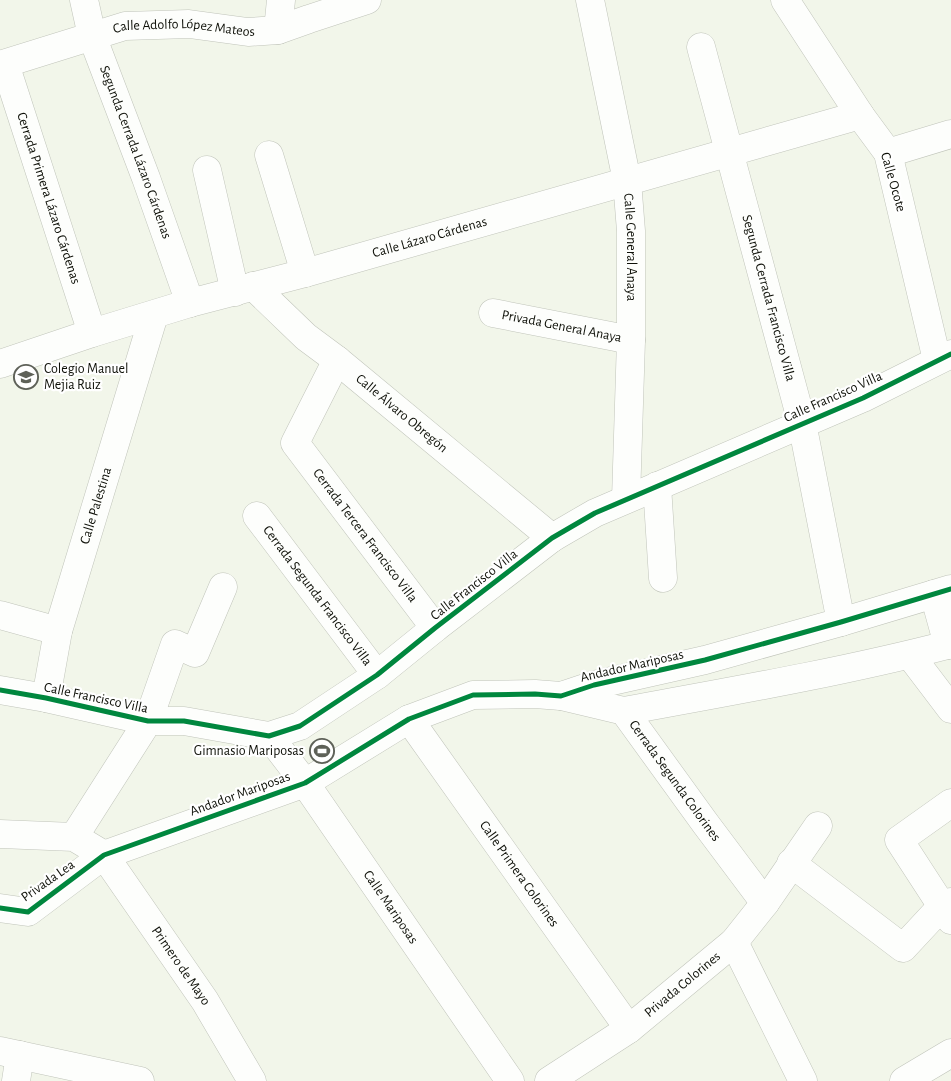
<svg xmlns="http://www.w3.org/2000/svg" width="951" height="1081" viewBox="0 0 951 1081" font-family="'Alegreya Sans',sans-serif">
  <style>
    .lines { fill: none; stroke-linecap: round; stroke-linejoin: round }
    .minor-casing { stroke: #c0c4ba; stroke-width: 29 }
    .minor { stroke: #fdfefc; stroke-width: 28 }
    .cycleway-casing { stroke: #fff; stroke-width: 8 }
    .cycleway { stroke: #00873e; stroke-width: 5 }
    .labels { text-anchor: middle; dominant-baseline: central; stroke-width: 4.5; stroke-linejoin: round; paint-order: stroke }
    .street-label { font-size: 14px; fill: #0f1109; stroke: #fff }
    .poi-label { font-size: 14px; fill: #0f1109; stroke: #fff; text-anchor: start }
  </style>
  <rect width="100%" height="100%" fill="#f2f6ea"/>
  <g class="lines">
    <defs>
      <g id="minor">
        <path id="s1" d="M84 0 92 36 146 178 190 303"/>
        <path id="s2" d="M590 0 627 181 631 231V340L626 499"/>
        <path d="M785 0 860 115 888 153 937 360"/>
        <path d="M278 30 281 0"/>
        <path id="s3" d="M701 47 802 423 841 622"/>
        <path id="s4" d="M5 64 92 333"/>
        <path id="s5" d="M0 65 125 26 189 24 248 32 278 30 309 19 367 0"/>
        <path d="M888 153 951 134"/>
        <path d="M269 155 305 273"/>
        <path d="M207 170 235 292"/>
        <path id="s6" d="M253 286 306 337 337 360 552 538"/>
        <path id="s7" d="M493 313 631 340"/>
        <path id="s8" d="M337 360 295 443 435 628"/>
        <path id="s9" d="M0 364 92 333 190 303 305 273 860 115"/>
        <path d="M657 486 663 578"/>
        <path id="s10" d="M257 516 377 675"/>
        <path d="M934 594 948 645"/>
        <path d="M0 615 58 631"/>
        <path d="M910 655 951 709"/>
        <path d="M0 690 46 698 148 721H184L269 736 300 726 377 675 435 628 552 538 595 513 863 398 951 354"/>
        <path id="s11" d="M561 696 624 711 705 823 765 903"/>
        <path id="s12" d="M46 698 58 631 154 315"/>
        <path d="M624 711C733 691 843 672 951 644"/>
        <path id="s13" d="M409 719 629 1029"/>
        <path id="s14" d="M269 736 305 783 510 1081"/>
        <path d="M951 803 899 840 951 920"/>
        <path id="s15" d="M0 834 74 837 104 855 205 1001 252 1081"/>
        <path d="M74 837 148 721 175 644 195 653 223 587"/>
        <path d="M791 863 903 948 942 906 951 902"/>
        <path d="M0 908 28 912 104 855 305 783 409 719 473 695 535 694 561 696 594 685 705 660 841 622 951 589"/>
        <path d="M734 942 803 1081"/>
        <path d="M0 1051 140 1081"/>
        <path d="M16 1081 20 1055"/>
        <path id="s16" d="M549 1081 629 1029 734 942 765 903 818 826"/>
        <path d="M904 1081 951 1053"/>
      </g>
    </defs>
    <use href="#minor" class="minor-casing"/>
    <use href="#minor" class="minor"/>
    <defs>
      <g id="cycleway">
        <path d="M0 690 46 698 148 721H184L269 736 300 726 377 675 435 628 552 538 595 513 863 398 951 354"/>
        <path d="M0 908 28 912 104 855 305 783 409 719 473 695 535 694 561 696 594 685 705 660 841 622 951 589"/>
      </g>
    </defs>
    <use href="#cycleway" class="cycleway-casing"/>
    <use href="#cycleway" class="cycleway"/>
  </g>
  <defs>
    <symbol id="school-ring" viewBox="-11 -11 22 22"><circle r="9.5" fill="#fff" stroke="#5e6158" stroke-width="1.5"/><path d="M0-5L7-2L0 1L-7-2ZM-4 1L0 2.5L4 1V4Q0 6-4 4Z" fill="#5e6158"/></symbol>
    <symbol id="stadium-ring" viewBox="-11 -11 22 22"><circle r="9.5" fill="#fff" stroke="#5e6158" stroke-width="1.5"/><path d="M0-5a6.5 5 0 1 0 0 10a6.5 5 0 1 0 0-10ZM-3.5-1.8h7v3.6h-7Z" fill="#5e6158"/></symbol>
  </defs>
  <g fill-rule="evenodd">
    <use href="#school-ring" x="12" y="363" width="28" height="28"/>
    <use href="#stadium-ring" x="308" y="737" width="28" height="28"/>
  </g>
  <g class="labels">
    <g class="street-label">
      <text stroke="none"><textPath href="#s5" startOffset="190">Calle Adolfo López Mateos</textPath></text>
      <text stroke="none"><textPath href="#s1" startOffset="161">Segunda Cerrada Lázaro Cárdenas</textPath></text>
      <text transform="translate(893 182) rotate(74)">Calle Ocote</text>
      <text stroke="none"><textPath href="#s4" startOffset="141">Cerrada Primera Lázaro Cárdenas</textPath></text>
      <text stroke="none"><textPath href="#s9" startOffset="448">Calle Lázaro Cárdenas</textPath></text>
      <text stroke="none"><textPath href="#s2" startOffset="251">Calle General Anaya</textPath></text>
      <text stroke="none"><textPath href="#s3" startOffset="260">Segunda Cerrada Francisco Villa</textPath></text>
      <text stroke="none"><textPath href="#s7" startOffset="70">Privada General Anaya</textPath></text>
      <text transform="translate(833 397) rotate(-24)">Calle Francisco Villa</text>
      <text stroke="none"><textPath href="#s6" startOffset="196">Calle Álvaro Obregón</textPath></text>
      <text stroke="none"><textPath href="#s12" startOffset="199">Calle Palestina</textPath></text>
      <text stroke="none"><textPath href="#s8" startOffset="209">Cerrada Tercera Francisco Villa</textPath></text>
      <text transform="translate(474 585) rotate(-38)">Calle Francisco Villa</text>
      <text stroke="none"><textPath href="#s10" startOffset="100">Cerrada Segunda Francisco Villa</textPath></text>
      <text transform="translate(632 666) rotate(-13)">Andador Mariposas</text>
      <text transform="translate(96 698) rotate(12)">Calle Francisco Villa</text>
      <text stroke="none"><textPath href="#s11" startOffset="151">Cerrada Segunda Colorines</textPath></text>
      <text transform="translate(240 794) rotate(-20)">Andador Mariposas</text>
      <text stroke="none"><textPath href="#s13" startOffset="190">Calle Primera Colorines</textPath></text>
      <text transform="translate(48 881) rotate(-35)">Privada Lea</text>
      <text stroke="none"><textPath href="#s14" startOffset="210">Calle Mariposas</textPath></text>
      <text stroke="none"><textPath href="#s15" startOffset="244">Primero de Mayo</textPath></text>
      <text stroke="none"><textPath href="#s16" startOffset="165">Privada Colorines</textPath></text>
    </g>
    <g class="poi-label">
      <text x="44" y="369">Colegio Manuel<tspan x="44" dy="16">Mejia Ruiz</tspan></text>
      <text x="304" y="751" text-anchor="end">Gimnasio Mariposas</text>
    </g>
  </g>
</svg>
